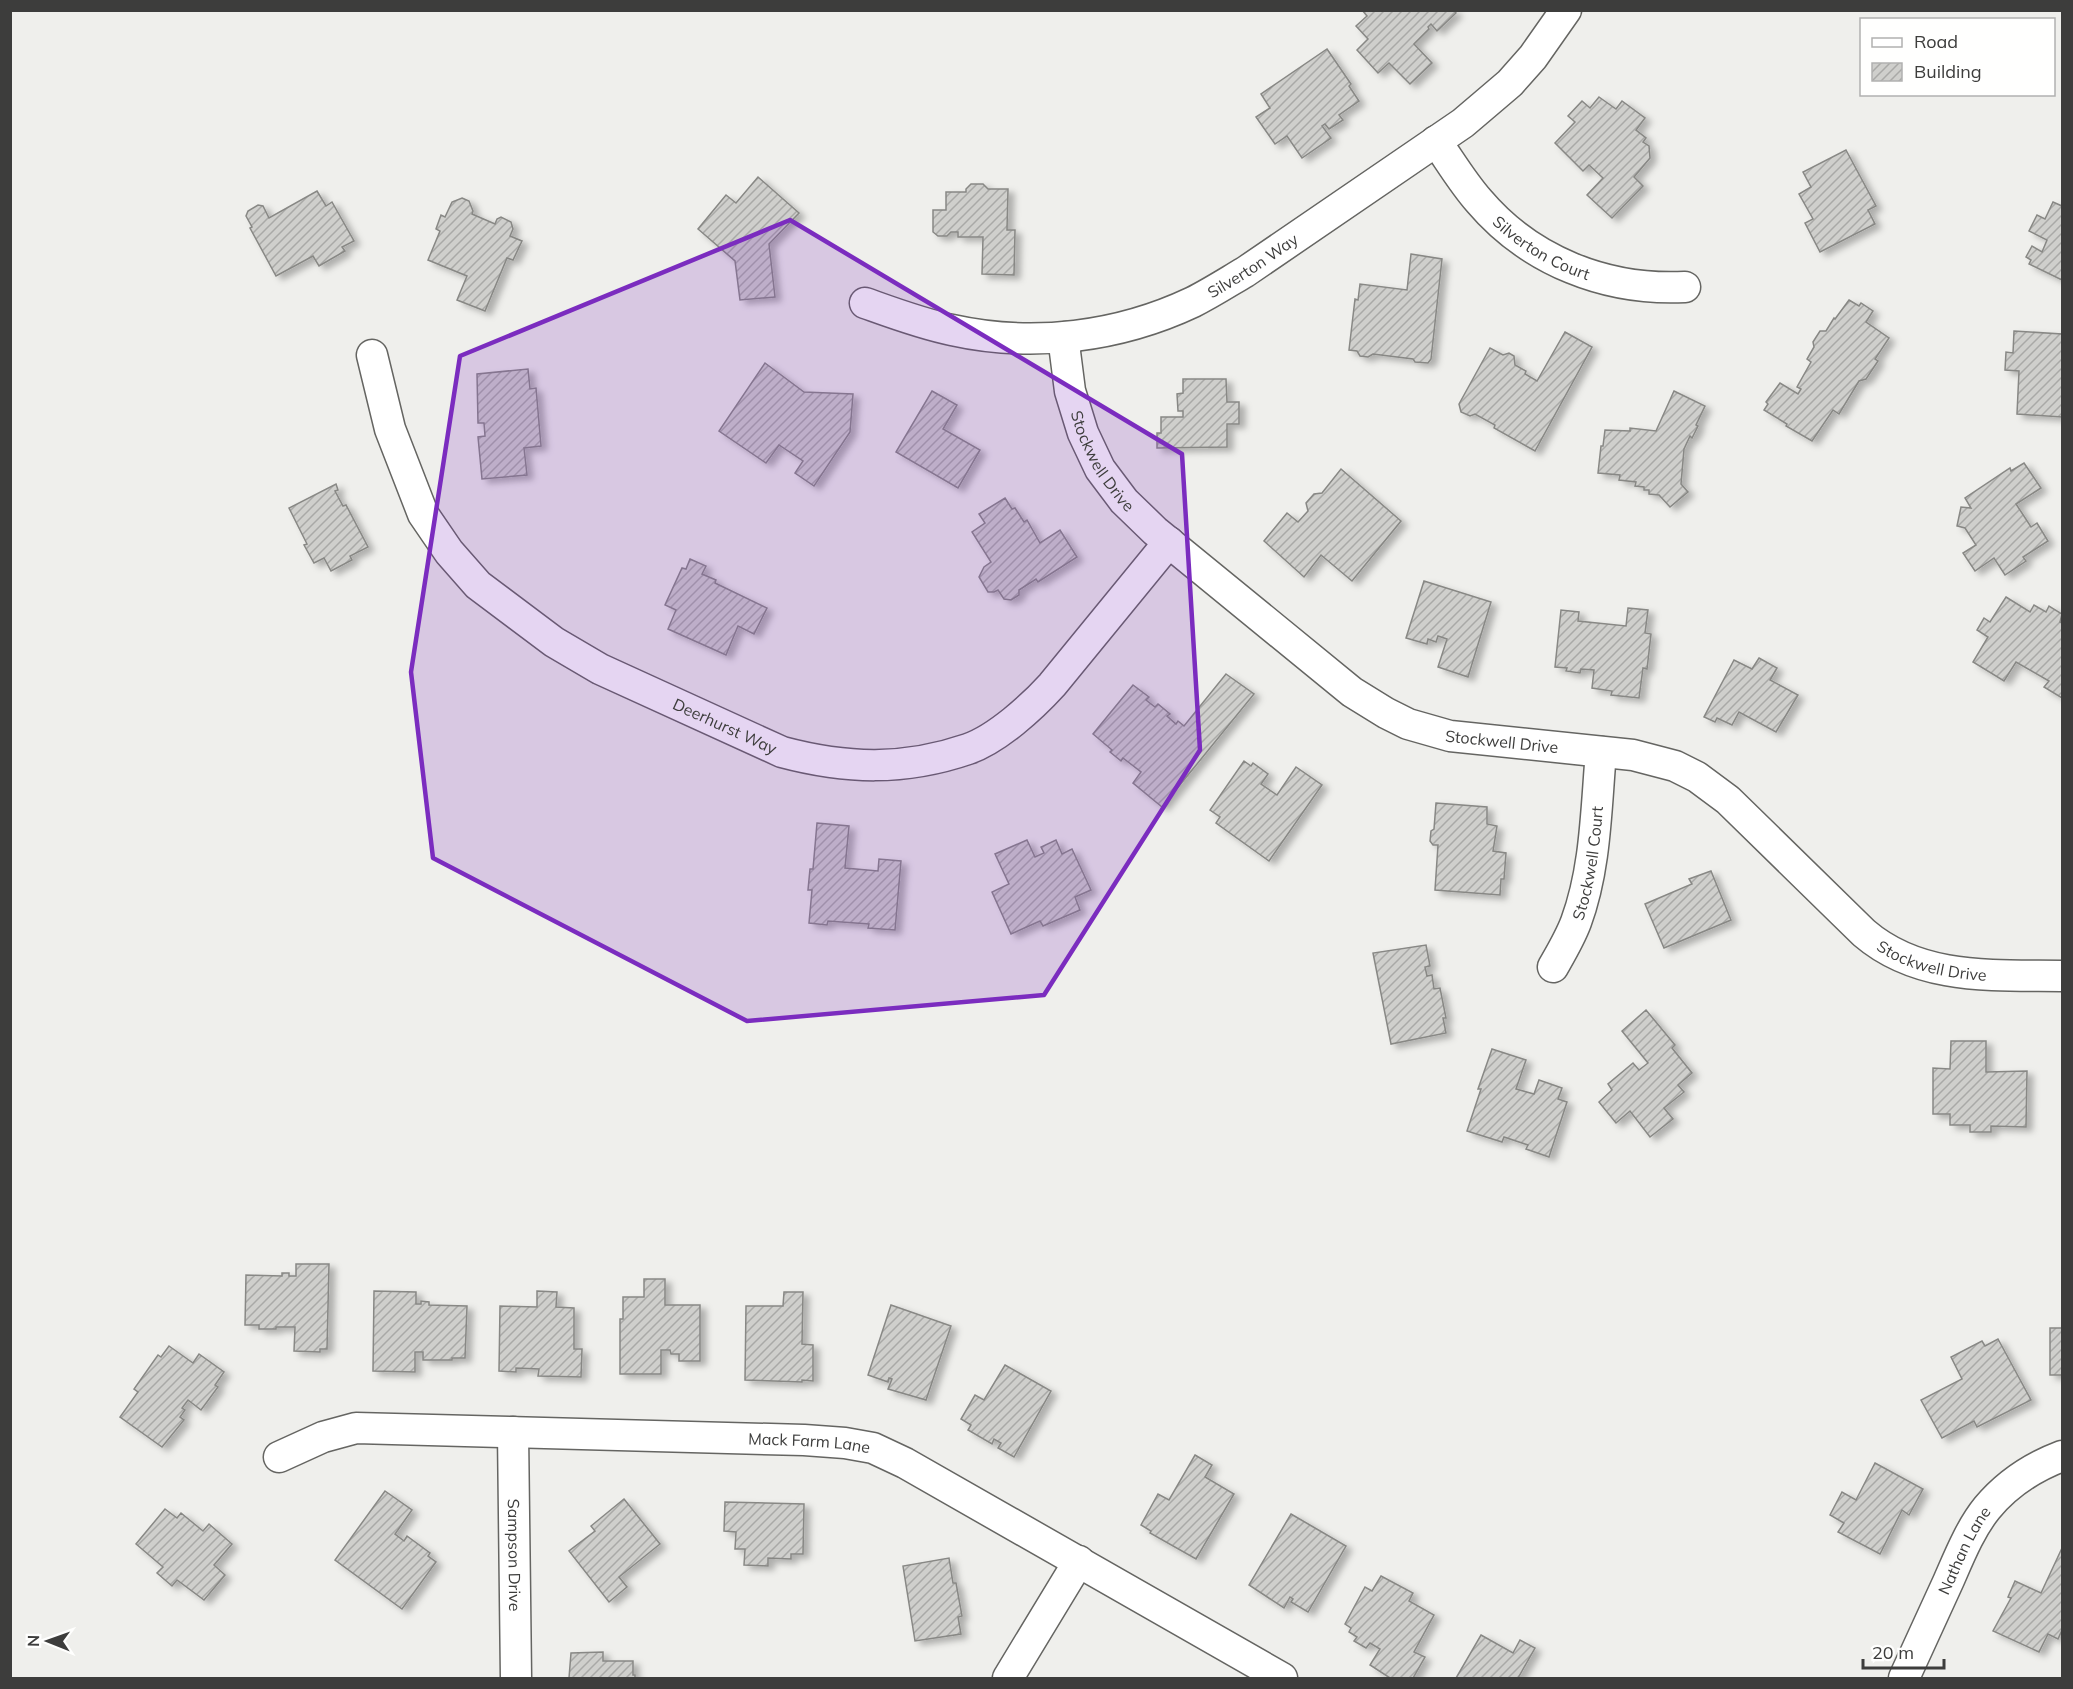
<svg xmlns="http://www.w3.org/2000/svg" width="2073" height="1689" viewBox="0 0 2073 1689" font-family="Mulish,sans-serif">
  <style>
    .building { fill: url(#building-hatch); stroke: #888885; stroke-width: 1.5; filter: url(#shadow) }
    .lines { fill: none; stroke-linecap: round; stroke-linejoin: round }
    .minor-casing { stroke: #656562; stroke-width: 33 }
    .minor { stroke: #fff; stroke-width: 30 }
    .marked { fill: #7b2cbf; fill-opacity: 0.2; stroke: #7b2cbf; stroke-width: 4.5; stroke-linejoin: round }
    .labels { text-anchor: middle; dominant-baseline: central; stroke-width: 5; stroke-linejoin: round; paint-order: stroke }
    .street-label { font-size: 16px; fill: #3d3d3c; stroke: #fffffe }
  </style>
  <defs>
    <pattern id="building-hatch" width="6" height="6" patternUnits="userSpaceOnUse" patternTransform="scale(1.5)"><rect width="6" height="6" fill="#cfcfcc"/><path d="M-1 1l2-2M0 6l6-6M5 7l2-2" fill="none" stroke="#a9a9a7"/></pattern>
    <filter id="shadow"><feDropShadow dx="6" dy="4" stdDeviation="3" flood-color="#0004"/></filter>
  </defs>
  <rect width="100%" height="100%" fill="#efefec"/>
  <g class="building">
    <path d="M1362 10H1454L1456 13 1437 31 1431 24 1428 27 1429 29 1414 44 1432 63 1410 84 1389 63 1378 73 1357 50 1368 39 1356 26 1367 16Z"/>
    <path d="M1327 49 1351 84 1349 86 1359 101 1339 115 1343 120 1329 129 1325 124 1322 126 1331 138 1302 158 1287 136 1275 144 1256 117 1270 108 1261 94Z"/>
    <path d="M1599 97 1616 109 1622 101 1645 118 1636 130 1646 138 1643 142 1649 146 1650 158 1634 177 1643 186 1612 218 1587 195 1603 178 1589 165 1583 171 1555 143 1575 122 1568 116 1582 101 1590 108Z"/>
    <path d="M1846 150 1876 206 1868 210 1875 224 1820 252 1805 223 1813 219 1799 194 1811 187 1803 172Z"/>
    <path d="M758 177 799 213 769 244 775 297 740 300 735 261 698 229 726 195 736 203Z"/>
    <path d="M971 184H983L988 189H1008L1007 230H1015L1014 275 982 274 983 237H958V232H951L947 236H938L933 232V210H946V192H966V189Z"/>
    <path d="M317 191 326 206 332 202 354 241 342 247 345 251 319 266 313 256 276 276 250 228 252 227 246 216 248 211 258 205 263 206 269 218Z"/>
    <path d="M462 198 469 201 473 211 472 214 495 224 497 219 501 217 511 222 513 229 510 236 522 241 513 260 507 258 485 311 457 300 467 276 428 260 440 231 436 229 441 215 445 217 452 202Z"/>
    <path d="M2053 202 2062 206V205V280L2029 264 2031 260 2026 257 2032 246 2042 252 2047 240 2029 231 2037 215 2045 219Z"/>
    <path d="M1411 254 1442 259 1431 359 1428 363 1415 362 1413 359 1373 354 1368 357 1360 356 1357 351 1349 350 1355 299 1358 300 1360 284 1407 290Z"/>
    <path d="M1849 300 1859 306 1861 303 1873 311 1866 322 1889 338 1875 359 1878 361 1866 379 1859 381 1839 414 1833 410 1812 441 1786 426 1787 424 1764 410 1768 404 1766 402 1780 383 1798 394 1801 389 1797 387 1811 362 1807 359 1814 347 1813 342 1820 331H1826L1834 318 1835 319Z"/>
    <path d="M2014 331 2062 334V417L2017 414 2019 371 2005 370 2006 352 2013 353Z"/>
    <path d="M1565 332 1592 347 1535 451 1494 428 1495 425 1475 414 1470 416 1461 412 1459 404 1490 348 1503 355 1509 353 1514 356 1515 365 1526 371 1525 374 1537 381Z"/>
    <path d="M765 363 804 392 853 394 850 432 814 486 795 473 803 461 779 445 766 463 719 431Z"/>
    <path d="M528 369 530 389 536 388 541 446 524 448 527 475 482 479 478 437 485 436 484 423H478L477 374Z"/>
    <path d="M1183 379H1226L1227 402H1239V424H1227V447L1157 448V433H1161V417H1183V411H1178L1177 394 1183 393Z"/>
    <path d="M932 391 957 405 943 429 980 450 958 488 896 452Z"/>
    <path d="M1674 391 1705 406 1696 425 1698 426 1692 438 1690 436 1684 449 1681 484 1688 492 1670 507 1659 495 1649 494V490H1644V487L1635 486 1636 482 1619 480 1620 475 1598 473 1601 446H1603L1605 430 1630 431V428L1656 431Z"/>
    <path d="M2024 463 2041 488 2016 504 2031 527 2037 523 2048 541 2023 557 2026 561 2005 575 1994 558 1975 571 1963 553 1976 545 1965 528 1957 526 1961 507 1971 508 1965 498 2010 468 2011 471Z"/>
    <path d="M1341 469 1401 521 1352 581 1321 555 1304 577 1264 541 1287 513 1298 522 1308 511 1306 503 1314 494 1322 493Z"/>
    <path d="M336 484 338 490 335 491 343 506 346 505 368 547 350 556 352 560 331 571 324 558 314 563 304 545 307 544 289 508Z"/>
    <path d="M1005 498 1012 509 1015 508 1024 522 1027 520 1040 543 1060 530 1077 557 1038 582 1036 579 1019 590V595L1011 600 1004 599 998 590 994 592H988L979 577 984 567 991 562 972 532 985 523 979 514Z"/>
    <path d="M690 559 706 566 702 574 716 580 715 583 767 608 754 634 738 626 726 655 668 629 676 610 665 605 682 568 686 569Z"/>
    <path d="M1424 581 1491 602 1468 677 1438 667 1447 639 1438 636 1436 642 1428 639 1427 644 1406 638Z"/>
    <path d="M2006 597 2030 612 2034 605 2046 612 2049 606 2062 614 2060 622 2062 623V698L2044 687 2049 681 2016 662 2004 681 1973 662 1988 637 1977 630 1984 618 1990 622Z"/>
    <path d="M1628 608 1648 610 1645 633 1651 634 1647 669 1643 668 1639 698 1611 695 1612 691 1592 688 1594 670 1581 669 1580 673 1566 671 1567 668 1555 667 1561 610 1579 612 1578 621 1626 626Z"/>
    <path d="M1759 658 1777 668 1770 680 1798 695 1776 732 1739 712 1732 725 1717 718 1715 722 1704 717 1734 660 1752 669Z"/>
    <path d="M1226 674 1254 694 1162 807 1133 783 1141 772 1123 758 1121 761 1110 752 1112 750 1093 734 1133 685 1149 697 1146 700 1155 707 1158 704 1170 714 1167 716 1176 724 1178 721 1184 726Z"/>
    <path d="M1244 761 1251 766 1253 763 1268 774 1261 784 1277 795 1296 767 1322 785 1269 861 1216 823 1220 817 1210 810Z"/>
    <path d="M1436 803 1487 807V824L1497 826 1493 851 1506 853 1504 879H1501L1500 895 1435 890 1438 845H1433L1430 841 1431 831 1434 829Z"/>
    <path d="M817 823 849 826 845 868 878 871 879 859 901 861 895 930 868 928 869 924 828 921 827 925 809 923 812 890H808L810 869H813Z"/>
    <path d="M1027 840 1035 857 1044 853 1041 847 1056 840 1062 854 1072 849 1091 890 1075 897 1080 910 1043 926 1040 921 1011 934 992 892 1009 884 995 854Z"/>
    <path d="M1711 871 1731 920 1664 948 1645 904 1692 884 1689 879Z"/>
    <path d="M1426 945 1430 966 1425 967 1427 976 1432 975 1434 989 1440 988 1446 1018H1443L1446 1033 1391 1044 1373 953Z"/>
    <path d="M1646 1010 1675 1045 1672 1048 1692 1073 1678 1085 1684 1092 1664 1108 1673 1119 1650 1137 1630 1111 1616 1123 1599 1102 1612 1090 1608 1084 1633 1063 1639 1070 1648 1063 1622 1031Z"/>
    <path d="M1951 1041H1986V1072L2027 1071 2026 1127 1991 1126V1132H1970V1125H1950V1114H1933V1068L1950 1069Z"/>
    <path d="M1492 1049 1526 1060 1516 1089 1534 1094 1539 1080 1562 1088 1558 1099 1567 1102 1549 1157 1526 1149 1528 1145 1504 1137 1502 1142 1467 1131 1481 1089H1478Z"/>
    <path d="M296 1264H329L327 1349H320V1352L294 1351 295 1327H276V1329H259V1325H245L246 1275 282 1276V1273H289V1276H296Z"/>
    <path d="M644 1279H665V1305H700V1361H679V1354H671L670 1350H661V1374H620V1319H623V1297H644Z"/>
    <path d="M374 1291 416 1292V1304H421V1301L429 1302V1305L467 1306 465 1358H452V1360H423V1352H415V1372L373 1371Z"/>
    <path d="M537 1291 557 1292 556 1307 574 1308V1349H582L581 1377 538 1376 539 1369 516 1368V1372L499 1371 500 1306 537 1307Z"/>
    <path d="M784 1292H803L802 1344 813 1345V1381L802 1380V1382L745 1380 746 1306H783Z"/>
    <path d="M891 1305 951 1326 926 1400 888 1389 892 1379 889 1378 888 1382 868 1375Z"/>
    <rect x="2050" y="1328" width="12" height="47"/>
    <path d="M1998 1339 2031 1400 1977 1427 1974 1421 1942 1438 1921 1400 1962 1379 1951 1357 1982 1341 1985 1346Z"/>
    <path d="M169 1346 193 1363 199 1354 224 1372 215 1385 218 1387 201 1410 188 1400 182 1408 185 1410 180 1417 184 1420 162 1447 120 1417 138 1392 134 1389 158 1355 161 1357Z"/>
    <path d="M1005 1365 1051 1391 1014 1457 998 1448 1001 1443 994 1439 992 1444 968 1430 971 1425 961 1419 975 1395 984 1400Z"/>
    <path d="M1195 1455 1212 1465 1205 1477 1234 1494 1196 1559 1150 1533 1151 1531 1141 1525 1158 1494 1169 1500Z"/>
    <path d="M1875 1463 1923 1489 1909 1515 1902 1510 1880 1554 1838 1532 1844 1523 1830 1515 1842 1492 1856 1500Z"/>
    <path d="M385 1491 412 1510 395 1534 404 1541 407 1536 430 1553 428 1556 436 1562 402 1609 335 1560Z"/>
    <path d="M624 1499 660 1544 619 1577 627 1587 609 1602 569 1551 595 1531 591 1526Z"/>
    <path d="M725 1502 804 1504 803 1554H791V1559L768 1558V1566L744 1565 745 1549H735L736 1532 724 1531Z"/>
    <path d="M165 1509 177 1518 181 1513 203 1531 209 1524 232 1544 214 1565 225 1575 204 1600 177 1580 172 1586 157 1573 163 1567 136 1544Z"/>
    <path d="M1291 1514 1346 1546 1308 1612 1291 1602 1293 1599 1290 1597 1284 1608 1249 1585Z"/>
    <path d="M2062 1548V1630L2058 1639 2048 1634 2039 1652 1993 1631 2011 1598 2008 1597 2015 1581 2041 1593Z"/>
    <path d="M949 1558 953 1583H956L962 1616 958 1617 961 1634 915 1641 903 1566Z"/>
    <path d="M1381 1576 1413 1593 1409 1601 1434 1615 1414 1652 1425 1657 1413 1678H1390L1370 1665 1380 1649 1370 1643 1366 1648 1354 1641 1357 1637 1349 1632 1351 1628 1345 1624 1365 1587 1372 1591Z"/>
    <path d="M1481 1635 1513 1653 1520 1640 1535 1648 1518 1678H1456Z"/>
    <path d="M603 1652V1661H633V1675H635V1678H569L571 1653Z"/>
  </g>
  <g class="lines">
    <defs>
      <g id="minor">
        <path id="s1" d="M1436 141C1450 161 1463 183 1479 201 1530 261 1606 291 1685 287"/>
        <path id="s2" d="M865 303C893 313 922 324 952 330 1033 348 1119 337 1193 302 1211 293 1228 282 1245 272L1463 123 1483 106 1510 83 1533 57 1566 10"/>
        <path id="s3" d="M1066 337 1065 352 1070 391 1083 433 1100 469 1124 501 1155 531 1352 692 1386 713 1408 724 1450 736 1633 755 1675 766 1697 777 1728 800 1864 933C1920 981 1994 975 2062 976"/>
        <path id="s4" d="M372 355 390 429 423 514 449 552 478 585 554 642 600 669 782 752C846 769 904 771 968 749 997 739 1032 707 1052 685L1169 542"/>
        <path id="s5" d="M1553 967C1561 953 1570 938 1576 922 1596 868 1596 808 1601 752"/>
        <path id="s6" d="M513 1432 516 1678"/>
        <path id="s7" d="M279 1457 323 1437 356 1428 804 1440 845 1443 873 1448 905 1463 1282 1678"/>
        <path d="M1008 1678 1079 1561"/>
        <path id="s8" d="M1904 1678C1919 1646 1933 1614 1948 1582 1959 1557 1970 1529 1987 1508 2007 1484 2033 1467 2062 1456"/>
      </g>
    </defs>
    <use href="#minor" class="minor-casing"/>
    <use href="#minor" class="minor"/>
  </g>
  <path class="marked" d="M790 220 1182 454 1200 750 1044 995 747 1021 433 858 411 672 460 356Z"/>
  <g class="labels">
    <g class="street-label">
      <text stroke="none"><textPath href="#s1" startOffset="153">Silverton Court</textPath></text>
      <text stroke="none"><textPath href="#s2" startOffset="408">Silverton Way</textPath></text>
      <text stroke="none"><textPath href="#s3" startOffset="132">Stockwell Drive</textPath></text>
      <text stroke="none"><textPath href="#s4" startOffset="543">Deerhurst Way</textPath></text>
      <text stroke="none"><textPath href="#s3" startOffset="636">Stockwell Drive</textPath></text>
      <text stroke="none"><textPath href="#s5" startOffset="111">Stockwell Court</textPath></text>
      <text stroke="none"><textPath href="#s3" startOffset="1140">Stockwell Drive</textPath></text>
      <text stroke="none"><textPath href="#s7" startOffset="536">Mack Farm Lane</textPath></text>
      <text stroke="none"><textPath href="#s8" startOffset="141">Nathan Lane</textPath></text>
      <text stroke="none"><textPath href="#s6" startOffset="123">Sampson Drive</textPath></text>
    </g>
  </g>
  <rect width="2073" height="1689" fill="none" stroke="#3d3d3c" stroke-width="24"/>
  <rect x="1860" y="18" width="195" height="78" fill="#fffffe" stroke="#b1b1b0" stroke-width="1.5"/>
  <rect x="1872" y="38" width="30" height="9" fill="#ffffff" stroke="#b1b1b0" stroke-width="1.5"/>
  <text x="1914" y="48" font-size="18" fill="#3d3d3c">Road</text>
  <rect x="1872" y="63" width="30" height="18" fill="url(#building-hatch)" stroke="#b1b1b0" stroke-width="1.5"/>
  <text x="1914" y="78" font-size="18" fill="#3d3d3c">Building</text>
  <g transform="translate(48 1641) rotate(271)" stroke="#fffffe" stroke-width="4.5" paint-order="stroke">
  <path d="M0-4.5L10 22L0 15L-10 22Z" fill="#3d3d3c"/>
  <text y="-9" font-size="16" font-weight="bold" text-anchor="middle" fill="#3d3d3c">N</text>
  </g>
  <path d="M1863 1659v9h81v-9" fill="none" stroke="#3d3d3c" stroke-width="3"/>
  <text x="1872" y="1659" font-size="18" fill="#3d3d3c" stroke="#fffffe" stroke-width="4.5" paint-order="stroke">20 m</text>
</svg>
